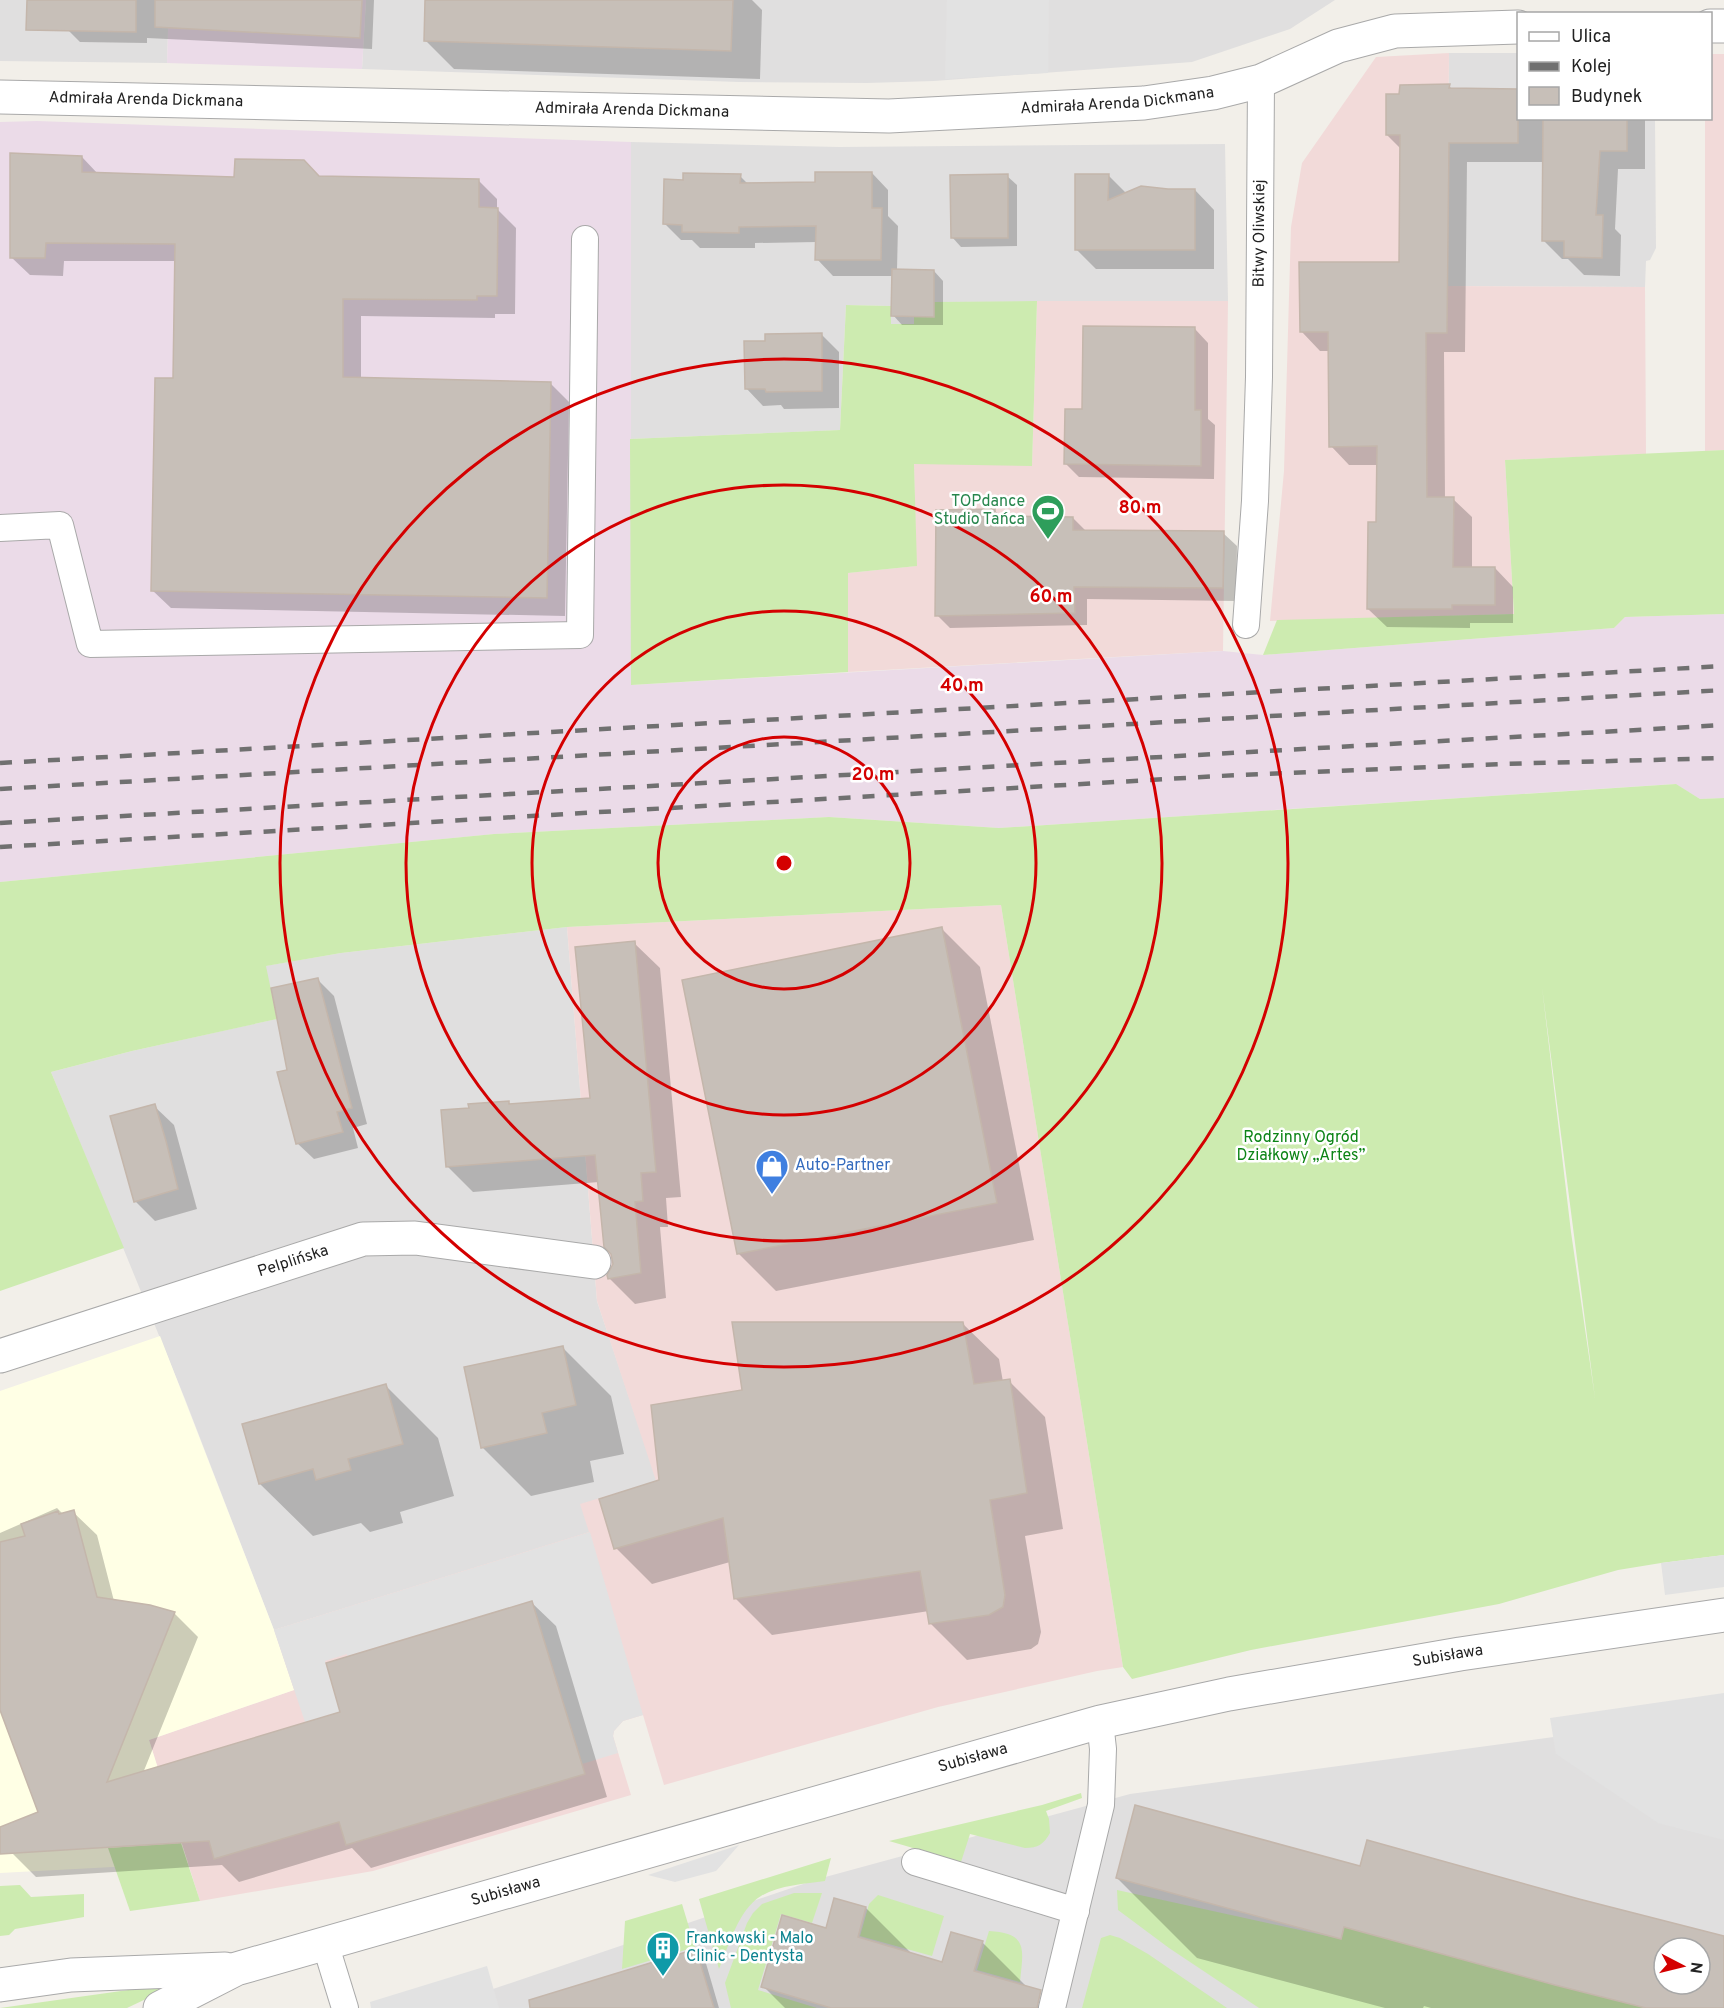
<svg xmlns="http://www.w3.org/2000/svg" width="1724" height="2008" viewBox="0 0 1724 2008" font-family="Overpass,sans-serif">
  <style>
    .residential { fill: #e0dfdf; fill-rule: evenodd }
    .commercial { fill: #f2dad9 }
    .industrial { fill: #ebdbe8 }
    .education { fill: #ffffe5 }
    .grass { fill: #cdebb0; fill-rule: evenodd }
    .parking { fill: #e2e2e2 }
    .shadow { fill: #0003; fill-rule: evenodd }
    .building { fill: #c7bfb8; stroke: #c4b6ab; stroke-width: 1.5; fill-rule: evenodd }
    .lines { fill: none; stroke-linecap: round; stroke-linejoin: round }
    .service-casing { stroke: #a9a9a9; stroke-width: 28 }
    .minor-casing { stroke: #a9a9a9; stroke-width: 35 }
    .service { stroke: #fff; stroke-width: 26 }
    .minor { stroke: #fff; stroke-width: 33 }
    .rail { stroke: #707070; stroke-width: 4.5; stroke-dasharray: 12 12; stroke-linecap: butt }
    .ring { fill: none; stroke: #d40000; stroke-width: 3 }
    .labels { text-anchor: middle; dominant-baseline: central; stroke-width: 5; stroke-linejoin: round; paint-order: stroke }
    .street-label { font-size: 16px; fill: #222; stroke: #fff }
    .leisure-label { font-size: 16px; fill: #27864d; stroke: #fff; text-anchor: end }
    .park-label { font-size: 16px; fill: #0c8416; stroke: #fff }
    .shop-label { font-size: 16px; fill: #366cbe; stroke: #fff; text-anchor: start }
    .culture-label { font-size: 16px; fill: #0d838f; stroke: #fff; text-anchor: start }
    .centre { fill: #d40000; stroke: #fff; stroke-width: 3 }
    .ring-label { font-size: 18px; text-anchor: middle; font-weight: bold; fill: #d40000; stroke: #fff; stroke-width: 5; stroke-linejoin: round; paint-order: stroke }
  </style>
  <rect width="100%" height="100%" fill="#f2efe9"/>
  <g class="residential">
    <path d="M0 0H169L167 63 0 61Z"/>
    <path d="M366 0H1335L1290 29 1192 62 934 81 867 83 739 82 362 69Z"/>
    <path d="M1449 53H1518V118L1655 119 1656 248 1650 260 1646 261 1645 287 1447 286Z"/>
    <path d="M631 142 839 147 1225 144 1228 301 935 302 934 317 915 324H891V306L846 305 840 430 630 439Z"/>
    <path d="M567 927 597 1301 657 1481 590 1532 274 1630 185 1399 51 1072 132 1051 276 1019 265 966 341 953Z"/>
    <path d="M1724 1714V2008H428L487 1991 818 1879 1130 1794ZM1664 1948H1700V1984H1664Z"/>
  </g>
  <g class="commercial">
    <path d="M1449 53 1447 286 1645 287 1646 454 1505 460 1514 614 1270 621 1284 471 1291 227 1302 163 1376 57Z"/>
    <path d="M1711 54H1724V450L1705 451V119L1710 118Z"/>
    <path d="M1037 301H1228L1223 651 848 672V573L916 566 914 463 1032 465Z"/>
    <path d="M1001 905 1123 1667 1097 1671 938 1707 664 1785 643 1715 623 1721 614 1731 613 1736 631 1795 373 1871 200 1901 149 1740 294 1690 274 1630 589 1532 580 1504 656 1481 597 1301 567 927Z"/>
  </g>
  <g class="industrial">
    <path d="M169 0H366L362 69 167 63Z"/>
    <path d="M37 121 631 142V685L1223 651 1263 655 1614 628 1625 617 1724 614V798L1700 799 1675 784 999 828 829 817 494 834 0 882V122Z"/>
  </g>
  <path class="education" d="M160 1336 274 1630 294 1690 149 1740 188 1863 0 1873V1391Z"/>
  <g class="grass">
    <path d="M1037 301 1032 466 914 464 917 566 848 573V672L631 685 630 439 840 430 846 305 891 306V324H914V316H934V302Z"/>
    <path d="M1724 450V614L1625 617 1614 628 1263 655 1277 620 1514 614 1505 460Z"/>
    <path d="M1676 784 1700 799 1724 798V1555L1661 1563 1618 1570 1499 1604 1251 1650 1132 1679 1123 1667 1001 905 567 927 341 953 266 966 277 1019 132 1051 51 1072 124 1248 0 1291V882L494 834 829 817 999 828ZM1542 987 1595 1398 1571 1232Z"/>
    <path d="M1081 1793 1082 1798 1046 1811 1049 1819 1050 1833C1044 1844 1038 1848 1025 1848L970 1834 961 1862 889 1841 1042 1805Z"/>
    <path d="M181 1843 200 1901 130 1911 108 1848Z"/>
    <path d="M831 1858 825 1881C805 1884 779 1885 761 1896 738 1910 729 1946 719 1969L699 1899Z"/>
    <path d="M20 1885 31 1897 84 1894V1917L15 1929 9 1935 0 1936V1886Z"/>
    <path d="M1117 1890 1341 1939 1344 1927 1657 2008H1259L1169 1948 1118 1910Z"/>
    <path d="M794 1893H822L812 1923 781 1914 758 1990 817 2008H731L725 1983 747 1923 753 1913 762 1904Z"/>
    <path d="M878 1895 944 1916 932 1956 860 1936 869 1904Z"/>
    <path d="M682 1904 695 1947 622 1969 625 1921Z"/>
    <path d="M989 1931C1029 1933 1023 1950 1020 1982L977 1970Z"/>
    <path d="M1110 1935 1120 1938 1148 1954 1227 2008H1082L1101 1938Z"/>
    <path d="M164 1985 165 1990 127 2008H0Z"/>
  </g>
  <g class="parking">
    <path d="M947 0H1049L1048 73 945 79Z"/>
    <path d="M590 1532 643 1715 623 1721 614 1731 613 1736 618 1753 582 1764 532 1601 347 1656V1654L325 1661 340 1712 305 1722 274 1630Z"/>
    <path d="M1724 1555V1587L1665 1595 1661 1563Z"/>
    <path d="M1724 1693V1840L1658 1823 1556 1754 1550 1718Z"/>
    <path d="M739 1845 716 1871 675 1882 648 1875Z"/>
    <path d="M487 1966 499 2008H371L370 2002Z"/>
  </g>
  <g class="shadow">
    <path d="M68 0H374L372 49 147 38V43L80 42 68 30Z"/>
    <path d="M427 0H752L762 10 760 79 454 69 425 40Z"/>
    <path d="M1449 86 1453 90H1518V118H1645V169H1618L1615 229 1621 235 1620 276 1584 275 1568 259H1562L1543 240 1544 162H1467L1465 352H1444L1445 499H1453L1472 517V568H1495L1513 587V623H1470V628L1387 627 1368 609 1377 524 1378 465H1349L1331 446 1330 351H1320L1302 332 1400 263 1401 149 1387 135 1401 95Z"/>
    <path d="M82 157 98 174 235 178 479 181 497 199V209L516 228 515 314H495V318L361 316V379L551 384 569 402 565 616 171 608 152 590 175 379 177 261H64L63 276 30 275 11 257Z"/>
    <path d="M872 173 888 190V216L898 226 897 270 934 271 943 281V325H902L893 315V276H833L817 259V242L755 243V248H700L692 240H681L665 224 684 181 740 176 749 185 817 184Z"/>
    <path d="M1108 175 1127 194 1167 190H1195L1214 210V269H1096L1076 249Z"/>
    <path d="M1007 176 1017 185V246L961 247 952 237Z"/>
    <path d="M1195 329 1208 343V419L1215 425 1214 479 1079 477 1066 464 1084 410Z"/>
    <path d="M822 335 839 352V408L784 409 781 405 763 406 746 388 767 342Z"/>
    <path d="M994 510 1002 517 1073 518 1086 531 1223 533 1237 546 1236 601 1087 599V625L950 628 937 615Z"/>
    <path d="M942 929 980 967 1034 1240 776 1291 738 1253Z"/>
    <path d="M634 943 660 968 681 1197 666 1198 668 1227H660L666 1298 635 1304 609 1278 614 1264 599 1182 473 1192 447 1166 470 1109 508 1103 511 1106 591 1100Z"/>
    <path d="M318 980 334 996 367 1124 353 1128 358 1148 314 1159 297 1143 289 1071Z"/>
    <path d="M154 1106 174 1125 197 1209 155 1221 135 1201Z"/>
    <path d="M962 1323 999 1359 1003 1382 1009 1381 1045 1417 1063 1529 1025 1536 1041 1632 1038 1644 1031 1649 967 1660 931 1624 929 1611 772 1635 735 1598 730 1562 652 1584 616 1548 661 1481 743 1391Z"/>
    <path d="M562 1347 611 1396 624 1454 590 1461 594 1482 531 1496 483 1448 466 1369Z"/>
    <path d="M385 1385 438 1438 454 1496 400 1512 403 1523 370 1532 361 1523 313 1536 260 1484 244 1425Z"/>
    <path d="M57 1508 63 1514 73 1512 97 1535 114 1601 174 1613 198 1637 143 1773 342 1713 532 1603 556 1626 607 1797 371 1868 352 1848 239 1882 222 1865 36 1877 12 1853 40 1813 0 1705V1533Z"/>
    <path d="M1362 1868 1579 1900 1724 1937V2008H1431L1424 2006 1423 2008H1385L1197 1958 1117 1878ZM1664 1948H1700V1984H1664Z"/>
    <path d="M866 1908 912 1954 943 1963 982 1942 1035 1995 1034 2000 1041 2008H785L763 1986 827 1930Z"/>
    <path d="M695 1951 705 1960 719 2008H536Z"/>
  </g>
  <g class="building">
    <path d="M27 0H136V32L26 30Z"/>
    <path d="M155 0H362L360 38 155 27Z"/>
    <path d="M425 0H733L731 51 424 41Z"/>
    <path d="M1450 84 1449 88 1518 89V143H1449L1447 333H1426L1427 497H1454L1453 567H1495V605H1452V609H1367L1368 522H1376L1377 446 1329 447 1328 332H1300L1299 262H1399L1400 135H1386V94H1399L1400 85Z"/>
    <path d="M1543 118H1627V151H1600L1596 215H1603L1602 258 1564 257V241H1542Z"/>
    <path d="M10 153 82 156V172L234 177 235 159 304 160 319 176 479 179V207L498 208 497 296H477V300L343 299V377L551 382 547 598 151 591 155 378H173L175 244 46 243 45 258H10Z"/>
    <path d="M815 172H872V208H882L881 260H815L816 226 739 227V233L682 232V225L663 224 664 179 683 180V173L741 174 740 183 815 182Z"/>
    <path d="M1008 174V238H951L950 175Z"/>
    <path d="M1075 174H1109L1108 200 1141 186 1168 189H1195V250H1075Z"/>
    <path d="M892 269 934 270V317L891 316Z"/>
    <path d="M1083 326 1195 327V410H1201V466L1064 464 1065 409H1082Z"/>
    <path d="M822 333V391L766 392 765 389H745L744 341H765V334Z"/>
    <path d="M995 509V516L1073 517V530L1224 531 1223 588 1074 587 1075 613 935 616 936 510Z"/>
    <path d="M942 927 997 1203 737 1254 682 980Z"/>
    <path d="M635 941 656 1172 641 1173 643 1201 635 1202 641 1273 608 1279 607 1275 613 1264 611 1254 604 1247 595 1155 446 1167 441 1110 469 1108 468 1104 509 1101V1104L590 1098 575 947Z"/>
    <path d="M318 978 352 1108 337 1112 343 1132 296 1144 277 1072 287 1070 271 988Z"/>
    <path d="M155 1104 166 1141 178 1189 134 1202 110 1116Z"/>
    <path d="M732 1322H963L974 1384 1010 1379 1027 1493 990 1500 1005 1595 1003 1607 989 1615 929 1624 920 1571 734 1599 723 1518 614 1549 599 1499 659 1480 651 1405 742 1390Z"/>
    <path d="M563 1346 576 1405 542 1413 547 1433 481 1448 464 1367Z"/>
    <path d="M386 1384 403 1444 348 1459 351 1470 316 1480 313 1469 259 1484 242 1424Z"/>
    <path d="M74 1510 97 1597 150 1605 175 1612 107 1782 340 1712 326 1663 532 1601 585 1774 346 1845 339 1822 214 1859 209 1841 0 1854V1827L38 1812 0 1710V1542L25 1536 21 1524 58 1511 59 1514Z"/>
    <path d="M1135 1805 1360 1866 1367 1840 1579 1899 1724 1936V2008H1646L1555 1985 1344 1927 1341 1939 1116 1878ZM1664 1948H1700V1984H1664Z"/>
    <path d="M834 1898 866 1907 858 1937 942 1962 951 1932 983 1941 974 1971 1041 1990 1037 2008H831L761 1987 782 1915 826 1928Z"/>
    <path d="M696 1949 714 2008H530L529 2000Z"/>
  </g>
  <g class="lines">
    <defs>
      <g id="service">
        <path d="M0 528 60 525 90 644 580 635 585 239"/>
        <path id="s1" d="M1246 625 1255 501 1259 377 1261 81"/>
        <path d="M915 1862 1076 1911"/>
        <path d="M325 1943 345 2008"/>
        <path d="M1052 2008 1101 1805 1103 1749 1100 1722"/>
      </g>
      <g id="minor">
        <path d="M1710 26H1724"/>
        <path id="s2" d="M0 97 889 116 1144 103 1213 93 1261 81 1338 46 1395 31 1518 27"/>
        <path id="s3" d="M0 1356 363 1239 415 1238 594 1262"/>
        <path d="M0 1985 71 1975 225 1969"/>
        <path id="s4" d="M160 2008 236 1969 1100 1722 1229 1694 1460 1654 1724 1615"/>
      </g>
    </defs>
    <use href="#service" class="service-casing"/>
    <use href="#minor" class="minor-casing"/>
    <use href="#service" class="service"/>
    <use href="#minor" class="minor"/>
    <g class="rail">
      <path d="M0 763 1724 666"/>
      <path d="M0 789 1724 690"/>
      <path d="M0 823 1724 725"/>
      <path d="M0 847 1219 776 1501 764 1724 758"/>
    </g>
  </g>
  <g class="ring">
    <circle cx="784" cy="863" r="126"/>
    <circle cx="784" cy="863" r="252"/>
    <circle cx="784" cy="863" r="378"/>
    <circle cx="784" cy="863" r="504"/>
  </g>
  <defs>
    <symbol id="stadium-pin" viewBox="-11 -11 22 30"><path d="M0 17L-7.5 6A9.5 9.5 0 1 1 7.5 6Z" fill="#2e9e5b" stroke="#fff"/><path d="M0-5a6.5 5 0 1 0 0 10a6.5 5 0 1 0 0-10ZM-3.5-1.8h7v3.6h-7Z" fill="#fff"/></symbol>
    <symbol id="shop-pin" viewBox="-11 -11 22 30"><path d="M0 17L-7.5 6A9.5 9.5 0 1 1 7.5 6Z" fill="#3f7fe0" stroke="#fff"/><path d="M-5-2.5h2.3a2.7 3.5 0 0 1 5.4 0H5L5.5 6h-11ZM-1.5-2.5h3a1.5 2.3 0 0 0-3 0Z" fill="#fff"/></symbol>
    <symbol id="building-pin" viewBox="-11 -11 22 30"><path d="M0 17L-7.5 6A9.5 9.5 0 1 1 7.5 6Z" fill="#0f9aa8" stroke="#fff"/><path d="M-4-6H4V6H1V3H-1V6H-4ZM-2.5-4.3h1.7v1.8h-1.7ZM.8-4.3h1.7v1.8H.8ZM-2.5-1h1.7V.8h-1.7ZM.8-1h1.7V.8H.8Z" fill="#fff"/></symbol>
  </defs>
  <g fill-rule="evenodd">
    <use href="#stadium-pin" x="1029" y="492" width="38" height="52"/>
    <use href="#shop-pin" x="753" y="1147" width="38" height="52"/>
    <use href="#building-pin" x="644" y="1929" width="38" height="52"/>
  </g>
  <g class="labels">
    <g class="street-label">
      <text stroke="none"><textPath href="#s2" startOffset="146">Admirała Arenda Dickmana</textPath></text>
      <text stroke="none"><textPath href="#s2" startOffset="1118">Admirała Arenda Dickmana</textPath></text>
      <text stroke="none"><textPath href="#s2" startOffset="632">Admirała Arenda Dickmana</textPath></text>
      <text stroke="none"><textPath href="#s1" startOffset="392">Bitwy Oliwskiej</textPath></text>
      <text stroke="none"><textPath href="#s3" startOffset="308">Pelplińska</textPath></text>
      <text stroke="none"><textPath href="#s4" startOffset="1338">Subisława</textPath></text>
      <text stroke="none"><textPath href="#s4" startOffset="852">Subisława</textPath></text>
      <text stroke="none"><textPath href="#s4" startOffset="366">Subisława</textPath></text>
    </g>
    <g class="leisure-label">
      <text x="1025" y="502">TOPdance<tspan x="1025" dy="18">Studio Tańca</tspan></text>
    </g>
    <g class="park-label">
      <text x="1301" y="1138">Rodzinny Ogród<tspan x="1301" dy="18">Działkowy „Artes”</tspan></text>
    </g>
    <g class="shop-label">
      <text x="795" y="1166">Auto-Partner</text>
    </g>
    <g class="culture-label">
      <text x="686" y="1939">Frankowski - Malo<tspan x="686" dy="18">Clinic - Dentysta</tspan></text>
    </g>
  </g>
  <circle cx="784" cy="863" r="9" class="centre"/>
  <g class="ring-label">
    <text x="1140" y="513">80 m</text>
    <text x="1051" y="602">60 m</text>
    <text x="962" y="691">40 m</text>
    <text x="873" y="780">20 m</text>
  </g>
  <rect x="1517" y="12" width="195" height="108" fill="#ffffff" stroke="#a7a7a7" stroke-width="1.5"/>
  <rect x="1529" y="32" width="30" height="9" fill="#ffffff" stroke="#a7a7a7" stroke-width="1.5"/>
  <text x="1571" y="42" font-size="18" fill="#222222">Ulica</text>
  <rect x="1529" y="62" width="30" height="9" fill="#707070" stroke="#a7a7a7" stroke-width="1.5"/>
  <text x="1571" y="72" font-size="18" fill="#222222">Kolej</text>
  <rect x="1529" y="87" width="30" height="18" fill="#c7bfb8" stroke="#a7a7a7" stroke-width="1.5"/>
  <text x="1571" y="102" font-size="18" fill="#222222">Budynek</text>
  <g transform="translate(1682 1966) rotate(97)"><circle r="28" fill="#ffffff" stroke="#a7a7a7" stroke-width="1.5"/>
  <path d="M0-4.5L10 22L0 15L-10 22Z" fill="#d40000"/>
  <text y="-9" font-size="16" font-weight="bold" text-anchor="middle" fill="#222222">N</text>
  </g>
</svg>
